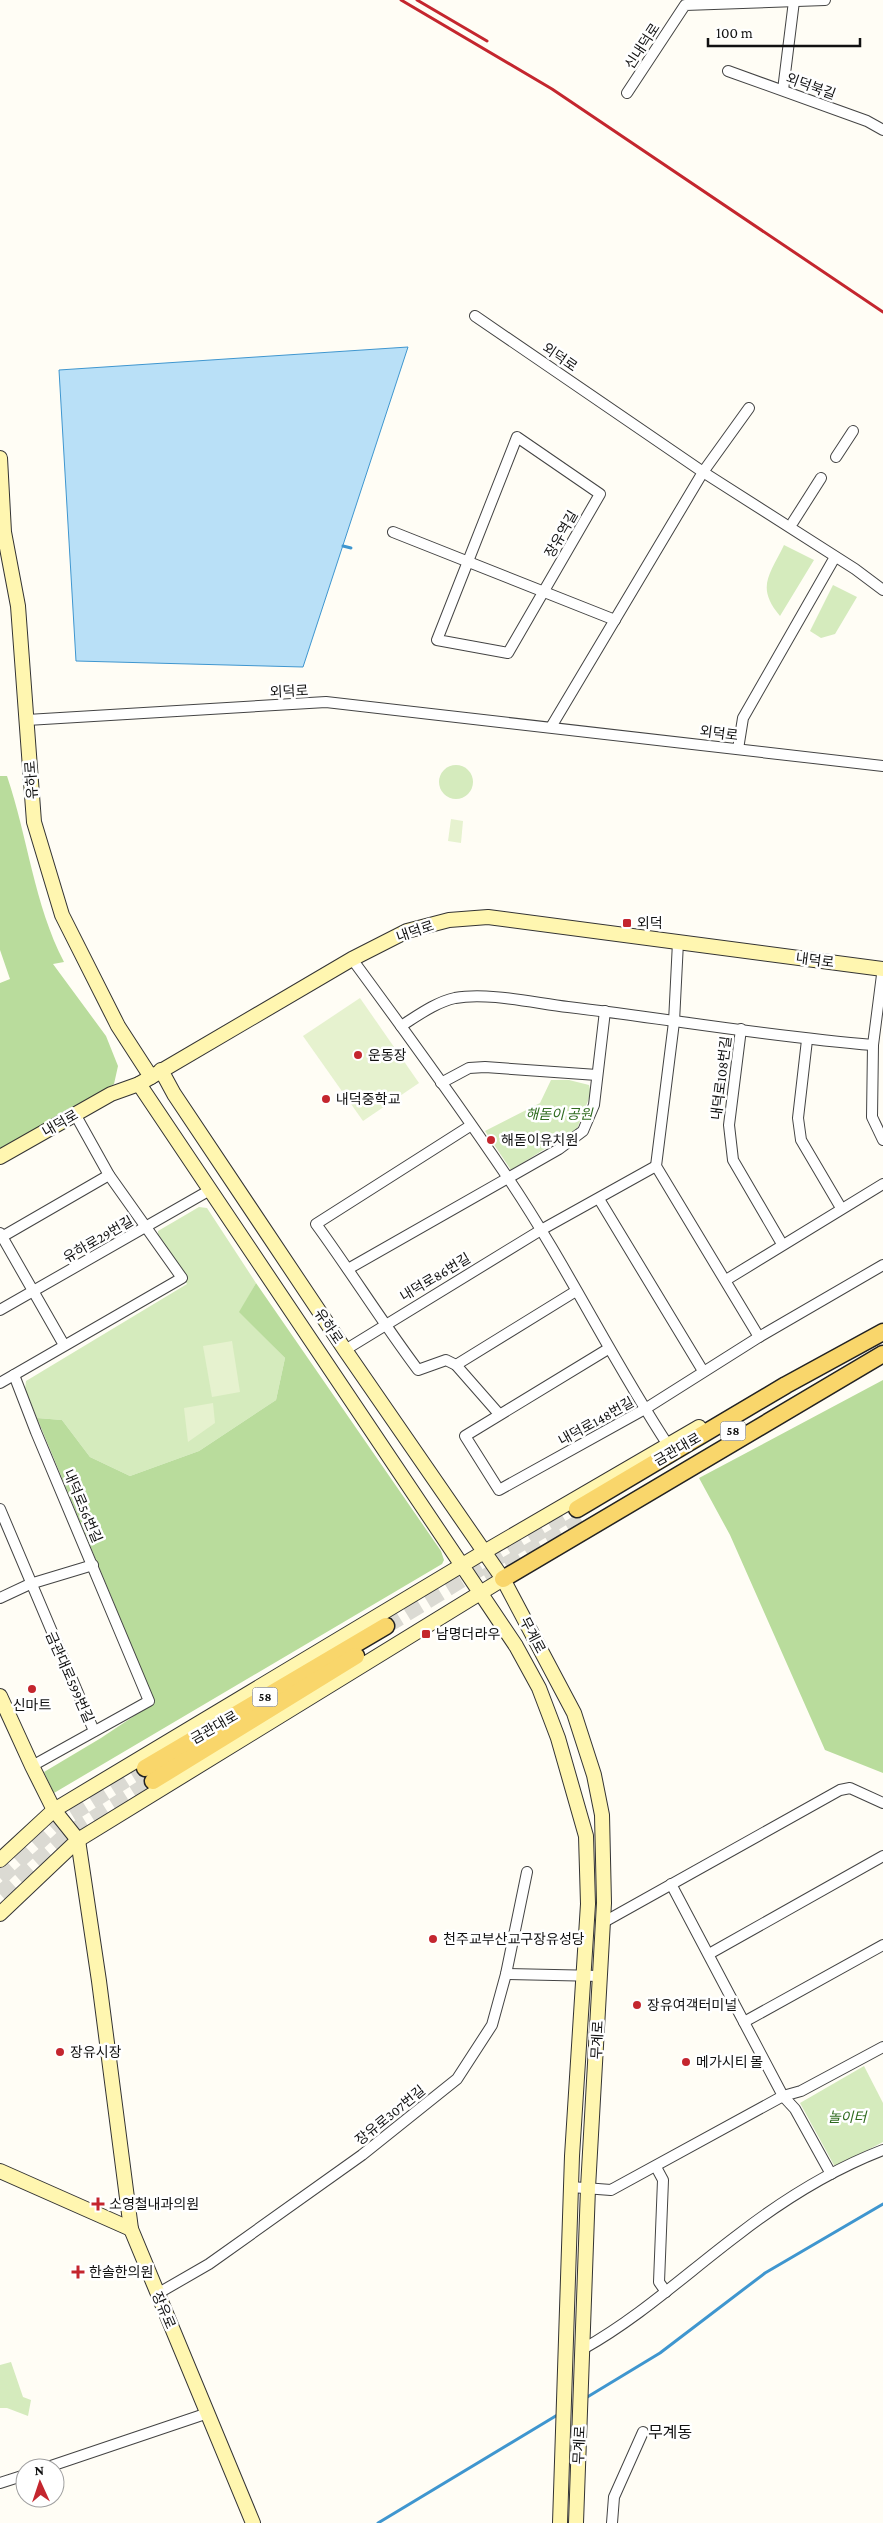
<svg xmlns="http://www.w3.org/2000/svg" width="883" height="2523" viewBox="0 0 883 2523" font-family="'Crimson Pro','Noto Sans KR',serif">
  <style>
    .green { fill: #d5ebbd }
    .forest { fill: #b9dc9c }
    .pitch { fill: #e6f2cf }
    .water { fill: #b9e0f7; stroke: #3f96cf }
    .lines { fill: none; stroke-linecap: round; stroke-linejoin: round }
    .stream { stroke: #3f96cf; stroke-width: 3 }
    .primary-tunnel { stroke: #dbdad3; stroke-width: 16; stroke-dasharray: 16 8; stroke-linecap: butt }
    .street-casing { stroke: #444; stroke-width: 12 }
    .secondary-casing { stroke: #333; stroke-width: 16 }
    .primary-casing { stroke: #222; stroke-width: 19 }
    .street { stroke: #fff; stroke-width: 10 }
    .secondary { stroke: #fff6b0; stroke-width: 14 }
    .primary { stroke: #f9d66b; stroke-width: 16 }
    .rail { stroke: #c4262e; stroke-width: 3 }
    .poi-dot { fill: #c4262e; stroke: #fff; stroke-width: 2 }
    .labels { text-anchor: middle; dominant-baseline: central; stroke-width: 5; stroke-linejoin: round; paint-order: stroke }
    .shield { fill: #fff; stroke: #585858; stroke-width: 1 }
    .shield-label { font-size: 12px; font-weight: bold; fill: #111 }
    .street-label { font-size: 14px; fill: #111; stroke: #fff }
    .poi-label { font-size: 14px; fill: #111; stroke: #fff; text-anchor: start }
    .park-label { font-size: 14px; font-style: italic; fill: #2f6b1f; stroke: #fff }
    .quarter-label { font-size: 16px; fill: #111; stroke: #fff }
  </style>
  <rect width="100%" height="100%" fill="#fffdf5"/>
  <g class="green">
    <path d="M784 545 814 560 780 616C756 587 769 576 784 545Z"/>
    <path d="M833 585 857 597 835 634 821 638 810 631Z"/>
    <circle cx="456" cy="782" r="17"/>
    <path d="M551 1080H569L589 1085 591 1093 577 1129 511 1170 485 1131 540 1103Z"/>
    <path d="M199 1207 207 1208 256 1283 240 1312 285 1358 276 1400 199 1451 130 1476 90 1457 62 1420 37 1418 25 1389 26 1381 187 1284 158 1236V1231Z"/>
    <path d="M864 2066 883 2103V2142L835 2167 800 2103Z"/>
    <path d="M11 2362 23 2397 31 2400 28 2416 7 2408H0V2365Z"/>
  </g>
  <g class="forest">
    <path d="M0 776H7C28 838 34 904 64 962L53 964 106 1036 118 1066 114 1084 0 1150V983L10 979 0 950Z"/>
    <path d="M256 1283 441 1551 444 1560 442 1564 54 1793 44 1772 101 1738 155 1702 37 1418 62 1420 90 1457 130 1476 199 1451 276 1400 285 1358 239 1312Z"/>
    <path d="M883 1380V1773L825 1750 730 1535 699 1478Z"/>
  </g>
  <g class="pitch">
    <path d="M451 819 463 821 461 843 448 841Z"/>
    <path d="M360 998 419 1083 363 1121 303 1036Z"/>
    <path d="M232 1341 240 1392 212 1397 203 1346Z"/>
    <path d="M213 1403 215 1423 188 1442 184 1408Z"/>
  </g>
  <path class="water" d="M408 347 303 667 76 661 59 370Z"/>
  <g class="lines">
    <g class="stream">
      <path d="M343 546 351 548"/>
      <path d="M584 2399 660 2353 765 2273 883 2204"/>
      <path d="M378 2523 559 2414"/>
    </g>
    <g class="primary-tunnel">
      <path d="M485 1577 583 1520"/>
      <path d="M386 1626 577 1509"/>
      <path d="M0 1878 65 1818 145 1768"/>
      <path d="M0 1894 64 1837 153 1781"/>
    </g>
    <defs>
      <g id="street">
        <path d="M728 71 867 121 883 130"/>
        <path d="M783 90 794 1"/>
        <path d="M627 93 685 5 825 0"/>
        <path d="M475 316 703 472 855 569 883 590"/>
        <path d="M517 437 600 494 508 653 437 640Z"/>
        <path d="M836 457 853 431"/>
        <path d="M793 522 821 478"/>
        <path d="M393 532 615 620"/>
        <path d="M27 720 326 702 883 766"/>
        <path d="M551 727 703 472 749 408"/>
        <path d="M738 749 743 718 835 557"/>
        <path d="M678 942 674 1022 656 1166 759 1337"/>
        <path d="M352 959C405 1031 458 1104 508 1178 566 1264 611 1358 668 1445"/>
        <path d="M883 967 873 1045 872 1117 883 1140"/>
        <path d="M401 1026C417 1016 436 1002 455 998 488 992 534 1003 568 1007 670 1019 771 1037 873 1045"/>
        <path d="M741 1029 729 1125 733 1160 782 1244"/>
        <path d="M807 1040 798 1118 801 1140 841 1208"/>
        <path d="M441 1083 469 1068 485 1067 597 1075"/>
        <path d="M470 1126 316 1224C351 1272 382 1322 418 1370L446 1360 456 1365 499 1414"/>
        <path d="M599 1199 703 1371"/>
        <path d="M0 1233 64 1345"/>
        <path d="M0 1238 109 1175"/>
        <path d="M348 1269 559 1149 583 1131 594 1105 605 1011"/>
        <path d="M726 1280 883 1184"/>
        <path d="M0 1310 210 1190"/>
        <path d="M608 1349 465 1436 499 1490 645 1409 759 1337 883 1265"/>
        <path d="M345 1350 541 1230 656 1166"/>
        <path d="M456 1365 576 1291"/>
        <path d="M14 1375 36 1432 149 1701 32 1766"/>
        <path d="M0 1383 182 1278 109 1175 75 1114"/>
        <path d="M0 1509 94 1731"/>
        <path d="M0 1598 30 1584 93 1565"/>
        <path d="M671 1884 783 2096 795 2109 831 2174"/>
        <path d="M604 1922 840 1790 850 1788 883 1803"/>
        <path d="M709 1954 883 1856"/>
        <path d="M506 1974 600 1976"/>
        <path d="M744 2022 883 1945"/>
        <path d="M656 2167 663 2180 659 2282 666 2292"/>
        <path d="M571 2187 611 2190 783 2096 801 2091 883 2047"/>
        <path d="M157 2294 209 2264 362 2155 457 2079 492 2025 506 1974 527 1872"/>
        <path d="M583 2349C640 2317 687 2273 739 2234 783 2200 831 2170 883 2150"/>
        <path d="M45 2468 208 2413"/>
        <path d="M0 2483 25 2475"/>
        <path d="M612 2523 614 2497 643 2432"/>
      </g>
      <g id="secondary">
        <path d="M0 458 4 532 18 606 34 822 62 915 118 1026 151 1077"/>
        <path d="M161 1070 174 1094 345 1350 503 1579 574 1713 594 1775 602 1815 604 1903 588 2188 576 2523"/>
        <path d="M139 1084 516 1646 539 1688 558 1738 586 1836 588 1904 572 2156 560 2523"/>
        <path d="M0 1157 111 1094 139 1084 352 959 407 931 449 920 488 917 883 969"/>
        <path d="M0 1696 32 1766 54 1810 78 1840 99 1981 131 2229 253 2523"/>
        <path d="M0 1860 54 1810 484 1552 699 1427"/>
        <path d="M0 1914 78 1840 503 1579"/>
        <path d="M0 2171 131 2229"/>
      </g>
      <g id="primary">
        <path d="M577 1509 786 1385 883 1332"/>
        <path d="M503 1579 883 1354"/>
        <path d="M145 1768 386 1626"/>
        <path d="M153 1781 356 1656"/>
      </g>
    </defs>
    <use href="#street" class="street-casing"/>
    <use href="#secondary" class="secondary-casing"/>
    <use href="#primary" class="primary-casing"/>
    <use href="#street" class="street"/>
    <use href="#secondary" class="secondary"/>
    <use href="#primary" class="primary"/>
    <g class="rail">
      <path d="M401 0 552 89 883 312"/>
      <path d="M417 0 487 41"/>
    </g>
  </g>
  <g class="poi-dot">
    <rect x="622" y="918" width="10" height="10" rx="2.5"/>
    <circle cx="358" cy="1055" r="5"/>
    <circle cx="326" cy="1099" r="5"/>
    <circle cx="491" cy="1140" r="5"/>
    <rect x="421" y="1629" width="10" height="10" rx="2.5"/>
    <circle cx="32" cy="1689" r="5"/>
    <circle cx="433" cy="1939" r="5"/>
    <circle cx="637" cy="2005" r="5"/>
    <circle cx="60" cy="2052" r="5"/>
    <circle cx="686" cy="2062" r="5"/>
    <path d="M95.5 2196.5h5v5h5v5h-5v5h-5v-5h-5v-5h5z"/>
    <path d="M75.5 2264.5h5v5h5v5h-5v5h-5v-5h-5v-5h5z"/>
  </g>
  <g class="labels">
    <g class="shield">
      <rect x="720.5" y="1421.5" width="25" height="19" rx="4"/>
      <rect x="252.5" y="1687.5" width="25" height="19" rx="4"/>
    </g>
    <g class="shield-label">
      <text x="733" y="1431">58</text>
      <text x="265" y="1697">58</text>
    </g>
    <g class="street-label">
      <text transform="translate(642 46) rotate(-57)">신내덕로</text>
      <text transform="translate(811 86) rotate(20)">외덕북길</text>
      <text transform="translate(560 357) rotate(34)">외덕로</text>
      <text transform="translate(561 534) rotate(-60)">장유역길</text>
      <text transform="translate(289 691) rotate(-3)">외덕로</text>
      <text transform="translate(719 733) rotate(7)">외덕로</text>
      <text transform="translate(31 780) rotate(-94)">유하로</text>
      <text transform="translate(415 931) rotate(-19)">내덕로</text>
      <text transform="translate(815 960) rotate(7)">내덕로</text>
      <text transform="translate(721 1078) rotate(-83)">내덕로108번길</text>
      <text transform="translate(60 1123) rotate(-30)">내덕로</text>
      <text transform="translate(98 1239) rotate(-30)">유하로29번길</text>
      <text transform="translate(435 1277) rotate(-31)">내덕로86번길</text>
      <text transform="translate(329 1326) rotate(56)">유하로</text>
      <text transform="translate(596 1421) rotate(-29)">내덕로148번길</text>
      <text transform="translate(677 1449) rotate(-30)">금관대로</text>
      <text transform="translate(83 1506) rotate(67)">내덕로56번길</text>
      <text transform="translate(533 1635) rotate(62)">무계로</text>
      <text transform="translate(70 1677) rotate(66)">금관대로599번길</text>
      <text transform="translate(214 1727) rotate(-30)">금관대로</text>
      <text transform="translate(597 2040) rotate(-87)">무계로</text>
      <text transform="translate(390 2115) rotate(-39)">장유로307번길</text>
      <text transform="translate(164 2310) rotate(67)">장유로</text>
      <text transform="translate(579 2445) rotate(-87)">무계로</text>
    </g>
    <g class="poi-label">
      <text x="637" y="923">외덕</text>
      <text x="368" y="1055">운동장</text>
      <text x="336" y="1099">내덕중학교</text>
      <text x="501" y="1140">해돋이유치원</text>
      <text x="436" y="1634">남명더라우</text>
      <text x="32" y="1705" text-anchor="middle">신마트</text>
      <text x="443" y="1939">천주교부산교구장유성당</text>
      <text x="647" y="2005">장유여객터미널</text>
      <text x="70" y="2052">장유시장</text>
      <text x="696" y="2062">메가시티 몰</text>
      <text x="109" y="2204">소영철내과의원</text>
      <text x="89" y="2272">한솔한의원</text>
    </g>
    <g class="park-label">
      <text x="559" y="1114">해돋이 공원</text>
      <text x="847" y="2117">놀이터</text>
    </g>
    <g class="quarter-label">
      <text x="670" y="2432">무계동</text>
    </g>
  </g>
  <g transform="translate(40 2483) rotate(357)"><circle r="24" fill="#ffffff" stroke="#a0a0a0"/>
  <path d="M0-4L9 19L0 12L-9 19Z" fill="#c4262e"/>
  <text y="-8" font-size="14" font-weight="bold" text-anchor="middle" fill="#111111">N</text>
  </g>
  <path d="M708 38v8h152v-8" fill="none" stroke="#111111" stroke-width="2.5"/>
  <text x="716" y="38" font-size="15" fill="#111111" stroke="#ffffff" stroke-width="4" paint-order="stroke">100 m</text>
</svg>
